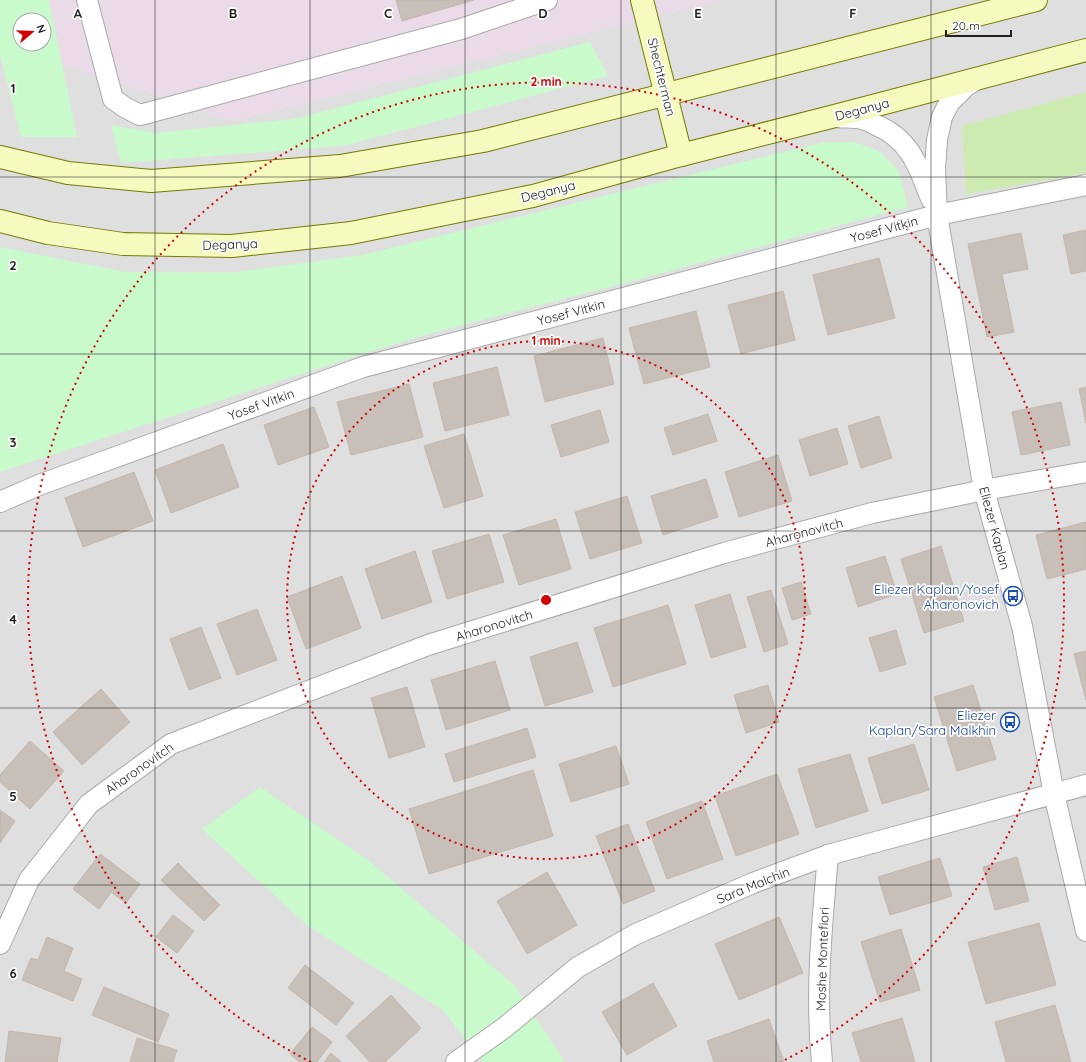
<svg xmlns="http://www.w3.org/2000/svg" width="1086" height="1062" viewBox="0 0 1086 1062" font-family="Quicksand,sans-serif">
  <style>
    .residential { fill: #e0dfdf; fill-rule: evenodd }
    .industrial { fill: #ebdbe8; fill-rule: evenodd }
    .grass { fill: #cdebb0 }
    .park { fill: #c8facc; fill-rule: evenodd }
    .building { fill: #c7bfb8; stroke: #c4b6ab }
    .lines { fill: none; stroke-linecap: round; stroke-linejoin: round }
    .street-casing { stroke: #a9a9a9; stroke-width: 22 }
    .secondary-casing { stroke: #707d05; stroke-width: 24 }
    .street { stroke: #fff; stroke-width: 20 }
    .secondary { stroke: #f7fabf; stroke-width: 22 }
    .grid { fill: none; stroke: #222; stroke-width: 1; stroke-opacity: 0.55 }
    .ring { fill: none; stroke: #d40000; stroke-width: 2; stroke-dasharray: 2 4 }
    .labels { text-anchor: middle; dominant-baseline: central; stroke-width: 3.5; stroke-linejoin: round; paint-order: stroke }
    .street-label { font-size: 13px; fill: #222; stroke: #fff }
    .transit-label { font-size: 13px; fill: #164399; stroke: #fff; text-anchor: end }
    .grid-label { font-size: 13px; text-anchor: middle; font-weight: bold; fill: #222; stroke: #fff; stroke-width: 3.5; stroke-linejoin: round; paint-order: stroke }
    .centre { fill: #d40000; stroke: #fff; stroke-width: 2 }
    .ring-label { font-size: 12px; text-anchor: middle; font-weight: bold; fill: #d40000; stroke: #fff; stroke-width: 3.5; stroke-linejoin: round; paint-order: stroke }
  </style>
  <rect width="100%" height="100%" fill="#f2efe9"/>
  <path class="residential" d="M0 0H1086V1062H0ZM20 20H44V44H20Z"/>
  <path class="industrial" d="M0 0H722L232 121 0 43ZM20 20H44V44H20Z"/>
  <path class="grass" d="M1086 92V173L966 194 962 126Z"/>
  <g class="park">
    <path d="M0 0H49L77 137H21L0 55ZM20 20H44V44H20Z"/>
    <path d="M590 42 608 76 343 146 121 163 111 125 156 133 294 119Z"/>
    <path d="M824 142H854L879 151 899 171 908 207 637 280 436 332 369 352 0 472V247L126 272H237L362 255Z"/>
    <path d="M260 787 368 860 514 985 565 1062H483L443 1010 308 926 202 829Z"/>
  </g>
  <g class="building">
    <path d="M396 0H474L402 21Z"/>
    <path d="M1086 230V271L1071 274 1063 235Z"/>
    <path d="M1021 233 1028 269 1002 274 1014 332 987 337 968 244Z"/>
    <path d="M879 258 895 318 828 335 813 275Z"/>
    <path d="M783 291 795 340 741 354 728 305Z"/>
    <path d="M696 311 710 367 644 384 629 328Z"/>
    <path d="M603 338 614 384 545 402 534 356Z"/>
    <path d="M497 367 509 415 445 431 433 383Z"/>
    <path d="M409 384 423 437 351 455 337 402Z"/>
    <path d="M1086 387V423L1079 389Z"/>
    <path d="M1061 402 1070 445 1021 455 1012 412Z"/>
    <path d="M314 407 329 447 278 465 264 425Z"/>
    <path d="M600 410 609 442 561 457 551 425Z"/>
    <path d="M708 414 717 441 673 455 664 428Z"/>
    <path d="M879 416 892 458 861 468 848 426Z"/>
    <path d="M837 428 848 464 810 476 799 440Z"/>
    <path d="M464 434 483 496 444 508 424 446Z"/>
    <path d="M223 444 239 487 171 513 155 470Z"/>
    <path d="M778 455 792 501 739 517 725 472Z"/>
    <path d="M134 472 153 521 83 547 65 498Z"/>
    <path d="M706 479 718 517 663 535 651 496Z"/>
    <path d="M627 496 642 543 590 559 575 512Z"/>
    <path d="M556 519 571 569 519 585 503 535Z"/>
    <path d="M1086 522V569L1047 579 1036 535Z"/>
    <path d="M489 534 504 582 447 599 432 551Z"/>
    <path d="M941 546 964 621 924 633 901 559Z"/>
    <path d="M415 551 432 602 382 619 365 569Z"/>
    <path d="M885 556 897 594 858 607 846 568Z"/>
    <path d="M342 576 361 628 306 649 287 597Z"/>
    <path d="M801 582 811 614 792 620 782 588Z"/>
    <path d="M771 590 788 644 764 652 747 597Z"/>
    <path d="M730 594 746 647 711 658 695 605Z"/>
    <path d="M668 605 686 664 613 687 594 628Z"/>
    <path d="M257 609 277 660 237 675 217 624Z"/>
    <path d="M201 627 221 678 189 690 170 639Z"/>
    <path d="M896 630 906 664 880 672 869 638Z"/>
    <path d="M577 642 593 692 545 706 530 657Z"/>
    <path d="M1086 651V700L1074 654Z"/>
    <path d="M495 661 510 710 446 730 431 680Z"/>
    <path d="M768 685 779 722 746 733 734 695Z"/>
    <path d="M973 685 996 759 957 771 934 697Z"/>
    <path d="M407 687 425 747 389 758 371 698Z"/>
    <path d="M101 689 130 722 82 765 53 732Z"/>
    <path d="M527 728 536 757 454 782 445 754Z"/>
    <path d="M30 741 64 771 30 809 0 782V775Z"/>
    <path d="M914 744 929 790 882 804 868 758Z"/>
    <path d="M616 746 629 784 571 802 559 764Z"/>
    <path d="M850 754 868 811 816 828 798 769Z"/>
    <path d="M533 770 553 836 429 874 409 809Z"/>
    <path d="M777 774 799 834 736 856 715 796Z"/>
    <path d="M702 801 723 859 667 879 646 822Z"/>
    <path d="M0 810 15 821 0 843Z"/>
    <path d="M628 824 655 891 623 904 596 836Z"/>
    <path d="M100 854 140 884 126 903 111 892 99 909 73 889Z"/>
    <path d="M1017 857 1029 901 995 910 983 867Z"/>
    <path d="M940 858 952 896 890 915 878 877Z"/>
    <path d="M178 863 220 905 204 921 161 880Z"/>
    <path d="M547 872 577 925 527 954 497 901Z"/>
    <path d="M173 915 194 931 177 953 156 937Z"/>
    <path d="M779 917 803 973 739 1000 715 944Z"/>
    <path d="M1039 923 1056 985 986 1004 968 942Z"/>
    <path d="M901 929 920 990 880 1002 861 942Z"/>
    <path d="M47 937 73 948 64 971 82 979 73 1001 22 980 31 958 38 960Z"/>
    <path d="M305 965 354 1003 336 1025 288 988Z"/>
    <path d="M653 983 677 1026 627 1055 602 1012Z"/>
    <path d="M104 987 169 1014 158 1042 92 1015Z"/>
    <path d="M391 995 421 1028 385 1062H370L346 1036Z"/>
    <path d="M1055 1005 1071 1062H1006L995 1022Z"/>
    <path d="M902 1018 915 1062H861L852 1033Z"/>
    <path d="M769 1019 784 1062H714L707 1041Z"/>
    <path d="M312 1027 332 1042 317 1062H300L290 1054Z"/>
    <path d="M9 1031 61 1038 57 1062H5Z"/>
    <path d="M137 1038 177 1050 173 1062H130Z"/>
    <path d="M331 1053 341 1062H324Z"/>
  </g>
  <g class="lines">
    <defs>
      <g id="street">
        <path d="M87 0 113 99 126 108 140 115 461 29 547 0"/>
        <path d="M977 79 966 86 949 103 942 117 937 140 935 168 937 215 984 490 1022 626 1054 794 1086 931"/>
        <path d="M837 117C845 118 854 117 862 119 867 120 872 123 876 125 910 139 919 167 931 199"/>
        <path d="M0 502 39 485 363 367 937 215 1086 185"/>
        <path d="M0 944 29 880 89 804 171 744 428 645 724 553 872 513 984 490 1086 472"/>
        <path d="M456 1062 504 1028 578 967 636 934 753 883 828 855 1086 785"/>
        <path d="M822 1062C815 993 822 924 828 855"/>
      </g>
      <g id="secondary">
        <path d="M642 0 681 155"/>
        <path d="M0 157 68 173 151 181 340 166 483 141 1036 0"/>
        <path d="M0 221 48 233 123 244 232 246 351 233 533 196 681 155 831 117 1086 50"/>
      </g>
    </defs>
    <use href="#street" class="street-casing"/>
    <use href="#secondary" class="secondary-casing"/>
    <use href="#street" class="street"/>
    <use href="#secondary" class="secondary"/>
  </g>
  <path class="grid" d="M155 0V1062M310 0V1062M465 0V1062M621 0V1062M776 0V1062M931 0V1062M0 177H1086M0 354H1086M0 531H1086M0 708H1086M0 885H1086"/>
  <g class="ring">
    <circle cx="546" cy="600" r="259"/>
    <path d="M311 1062A518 518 0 1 1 781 1062"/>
  </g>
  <defs>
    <symbol id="bus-ring" viewBox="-11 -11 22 22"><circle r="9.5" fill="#fff" stroke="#1a4fb4" stroke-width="1.5"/><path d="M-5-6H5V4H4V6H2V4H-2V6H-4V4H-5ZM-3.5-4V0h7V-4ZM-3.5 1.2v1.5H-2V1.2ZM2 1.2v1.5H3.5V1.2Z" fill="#1a4fb4"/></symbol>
  </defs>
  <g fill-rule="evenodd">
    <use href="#bus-ring" x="1002" y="585" width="22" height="22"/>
    <use href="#bus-ring" x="999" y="711" width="22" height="22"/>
  </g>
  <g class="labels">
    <g class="street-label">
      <text transform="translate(662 77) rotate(76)">Shechterman</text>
      <text transform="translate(862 109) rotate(-15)">Deganya</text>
      <text transform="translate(548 191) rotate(-14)">Deganya</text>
      <text transform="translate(884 229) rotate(-15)">Yosef Vitkin</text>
      <text transform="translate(230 244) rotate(-2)">Deganya</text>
      <text transform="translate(571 312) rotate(-15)">Yosef Vitkin</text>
      <text transform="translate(261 404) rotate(-20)">Yosef Vitkin</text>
      <text transform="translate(995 528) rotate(75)">Eliezer Kaplan</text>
      <text transform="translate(804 532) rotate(-15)">Aharonovitch</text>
      <text transform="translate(494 625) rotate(-17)">Aharonovitch</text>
      <text transform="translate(139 768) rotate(-35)">Aharonovitch</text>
      <text transform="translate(753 885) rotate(-22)">Sara Malchin</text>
      <text transform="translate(822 959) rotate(-88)">Moshe Montefiori</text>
    </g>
    <g class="transit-label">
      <text x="999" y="589">Eliezer Kaplan/Yosef<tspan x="999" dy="15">Aharonovich</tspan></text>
      <text x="996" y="715">Eliezer<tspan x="996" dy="15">Kaplan/Sara Malkhin</tspan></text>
    </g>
  </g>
  <g class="grid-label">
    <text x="78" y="18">A</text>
    <text x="233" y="18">B</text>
    <text x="388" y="18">C</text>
    <text x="543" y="18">D</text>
    <text x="698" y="18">E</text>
    <text x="853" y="18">F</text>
    <text x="13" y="93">1</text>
    <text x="13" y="270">2</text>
    <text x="13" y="447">3</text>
    <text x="13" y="624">4</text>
    <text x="13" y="801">5</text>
    <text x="13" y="978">6</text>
  </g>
  <circle cx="546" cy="600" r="6" class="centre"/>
  <g class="ring-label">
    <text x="546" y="86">2 min</text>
    <text x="546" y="345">1 min</text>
  </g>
  <g transform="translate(32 32) rotate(71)"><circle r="19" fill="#ffffff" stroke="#a7a7a7"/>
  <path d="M0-3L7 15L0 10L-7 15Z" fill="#d40000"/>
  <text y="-6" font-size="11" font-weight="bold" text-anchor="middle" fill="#222222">N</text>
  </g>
  <path d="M946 30v6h65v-6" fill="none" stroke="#222222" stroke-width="2"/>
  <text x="952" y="30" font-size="12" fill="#222222" stroke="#ffffff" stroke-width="3" paint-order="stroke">20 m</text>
</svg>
